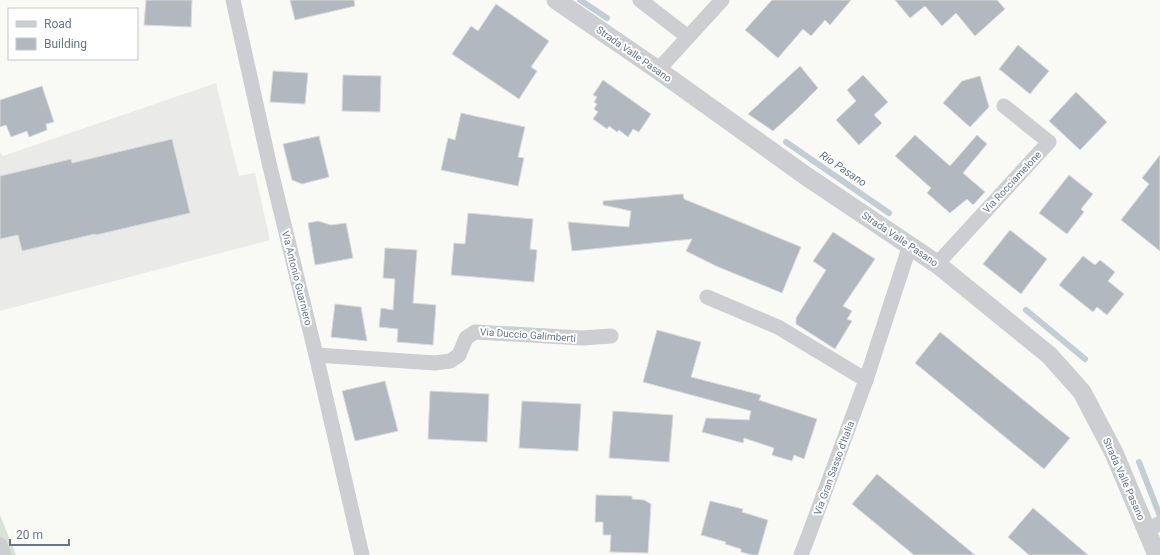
<svg xmlns="http://www.w3.org/2000/svg" width="1160" height="555" viewBox="0 0 1160 555" font-family="Roboto,sans-serif">
  <style>
    .built { fill: #eaeae9 }
    .green { fill: #d9e2d7 }
    .lines { fill: none; stroke-linecap: round; stroke-linejoin: round }
    .stream { stroke: #c3cdd4; stroke-width: 6 }
    .building { fill: #b1b8c0; stroke: #dbdbd9 }
    .minor { stroke: #ccced2; stroke-width: 15 }
    .tertiary { stroke: #ccced2; stroke-width: 19 }
    .labels { text-anchor: middle; dominant-baseline: central; stroke-width: 4; stroke-linejoin: round; paint-order: stroke }
    .street-label { font-size: 10px; fill: #65758a; stroke: #fff }
    .water-label { font-size: 11px; font-style: italic; fill: #617785; stroke: #fff }
  </style>
  <rect width="100%" height="100%" fill="#f9f9f6"/>
  <path class="built" d="M216 83 239 176 255 173 270 240 0 311V152L3 156Z"/>
  <path class="green" d="M0 515 16 555H0Z"/>
  <g class="lines">
    <g class="stream">
      <path d="M580 0 607 18"/>
      <path d="M786 142 889 213"/>
      <path d="M1026 310 1085 359"/>
      <path d="M1139 462 1160 516"/>
    </g>
  </g>
  <g class="building">
    <path d="M146 0H192L191 27 144 25Z"/>
    <path d="M290 0H354L355 6 295 20Z"/>
    <path d="M772 0H851L830 25 825 20 811 36 803 29 778 58 745 30Z"/>
    <path d="M895 0H997L1005 9 975 36 956 13 942 26 925 6 910 18Z"/>
    <path d="M496 4 549 41 531 67 537 71 519 99 452 54 471 26 478 31Z"/>
    <path d="M1018 45 1049 71 1030 94 999 69Z"/>
    <path d="M800 66 818 88 796 110 773 131 748 114Z"/>
    <path d="M273 71 308 73 305 104 270 102Z"/>
    <path d="M343 75 381 76 380 112 342 111Z"/>
    <path d="M863 75 888 102 874 115 882 123 859 145 836 120 856 101 847 90Z"/>
    <path d="M980 76 989 107 970 127 943 103 962 81Z"/>
    <path d="M603 80 651 114 639 132 633 129 628 137 619 130 617 132 609 126 607 129 593 119 598 112 594 109 597 104 594 102 597 97 593 95Z"/>
    <path d="M42 86 54 122 46 124 47 130 29 137 27 131 11 137 6 125 0 127V100Z"/>
    <path d="M1076 92 1107 122 1080 150 1049 121Z"/>
    <path d="M461 113 525 127 518 157 524 158 518 186 441 170 448 138 455 140Z"/>
    <path d="M915 135 950 166 977 135 987 144 963 173 985 192 973 205 967 199 950 213 927 193 931 188 895 156Z"/>
    <path d="M319 136 329 177 302 184 292 180 283 144Z"/>
    <path d="M172 139 190 213 96 235 95 234 22 251 18 235 0 239V176L71 159 72 163Z"/>
    <path d="M1160 155V251L1121 220 1149 184 1142 178Z"/>
    <path d="M1069 175 1093 194 1081 209 1084 212 1067 234 1039 213Z"/>
    <path d="M683 194 684 199 801 247 782 293 716 266 686 251 692 239 572 251 568 222 629 227 631 211 603 205V201Z"/>
    <path d="M468 213 533 219 530 249 537 250 534 282 451 275 454 243 465 244Z"/>
    <path d="M318 221 331 225 346 223 353 258 315 265 308 223Z"/>
    <path d="M1010 230 1047 259 1021 294 983 264Z"/>
    <path d="M833 232 875 259 843 306 852 311 847 319 852 321 835 349 796 324V318L826 270 813 261Z"/>
    <path d="M385 248 417 250 413 303 436 305 433 345 397 342 398 329 379 327 381 308 393 310 395 279 383 278Z"/>
    <path d="M1083 256 1095 265 1100 260 1115 272 1108 281 1124 294 1107 315 1097 307 1093 312 1059 285Z"/>
    <path d="M335 304 361 307 367 341 331 337Z"/>
    <path d="M657 330 701 342 691 377 761 395 759 400 817 419 804 459 794 455 792 461 772 455 774 448 744 438 743 443 702 432 706 418 749 420 751 411 643 382Z"/>
    <path d="M940 332 1070 438 1044 469 915 363Z"/>
    <path d="M385 381 398 431 355 441 342 391Z"/>
    <path d="M430 391 489 394 487 442 428 439Z"/>
    <path d="M522 401 581 404 578 451 519 448Z"/>
    <path d="M613 411 673 415 669 462 609 458Z"/>
    <path d="M877 474 975 555H914L852 504Z"/>
    <path d="M596 495 632 496V499L644 500 651 504 648 553 610 552 611 535H603V522H595Z"/>
    <path d="M710 501 743 509 742 512 768 520 758 555H752L741 552V549L725 544 726 542 701 535Z"/>
    <path d="M1033 508 1088 555H1029L1008 537Z"/>
  </g>
  <g class="lines">
    <g class="minor">
      <path d="M233 0 270 167 316 355 362 555"/>
      <path d="M640 0 688 37"/>
      <path d="M658 70 722 0"/>
      <path d="M937 264 1049 142 1004 106"/>
      <path d="M707 297 778 327 866 380"/>
      <path d="M316 355 435 363 450 361 459 355 466 338 475 332 582 338 611 336"/>
      <path d="M1146 531 1160 523"/>
      <path d="M0 545 4 555"/>
      <path d="M801 555 808 537 866 380 910 245"/>
    </g>
    <path class="tertiary" d="M556 0 658 70 806 176 937 264 1049 355 1082 392 1114 453 1157 555"/>
  </g>
  <g class="labels">
    <g class="street-label">
      <text transform="translate(634 54) rotate(35)">Strada Valle Pasano</text>
      <text transform="translate(1012 182) rotate(-47)">Via Rocciamelone</text>
      <text transform="translate(900 239) rotate(34)">Strada Valle Pasano</text>
      <text transform="translate(297 278) rotate(76)">Via Antonio Guarniero</text>
      <text transform="translate(528 335) rotate(4)">Via Duccio Galimberti</text>
      <text transform="translate(834 468) rotate(-70)">Via Gran Sasso d'Italia</text>
      <text transform="translate(1124 479) rotate(66)">Strada Valle Pasano</text>
    </g>
    <g class="water-label">
      <text transform="translate(843 169) rotate(34)">Rio Pasano</text>
    </g>
  </g>
  <rect x="8" y="8" width="130" height="52" fill="#ffffff" stroke="#c1c8d0"/>
  <rect x="16" y="21" width="20" height="6" fill="#ccced2" stroke="#c1c8d0"/>
  <text x="44" y="28" font-size="12" fill="#65758a">Road</text>
  <rect x="16" y="38" width="20" height="12" fill="#b1b8c0" stroke="#c1c8d0"/>
  <text x="44" y="48" font-size="12" fill="#65758a">Building</text>
  <path d="M10 539v6h59v-6" fill="none" stroke="#65758a" stroke-width="2"/>
  <text x="16" y="539" font-size="12" fill="#65758a" stroke="#ffffff" stroke-width="3" paint-order="stroke">20 m</text>
</svg>
